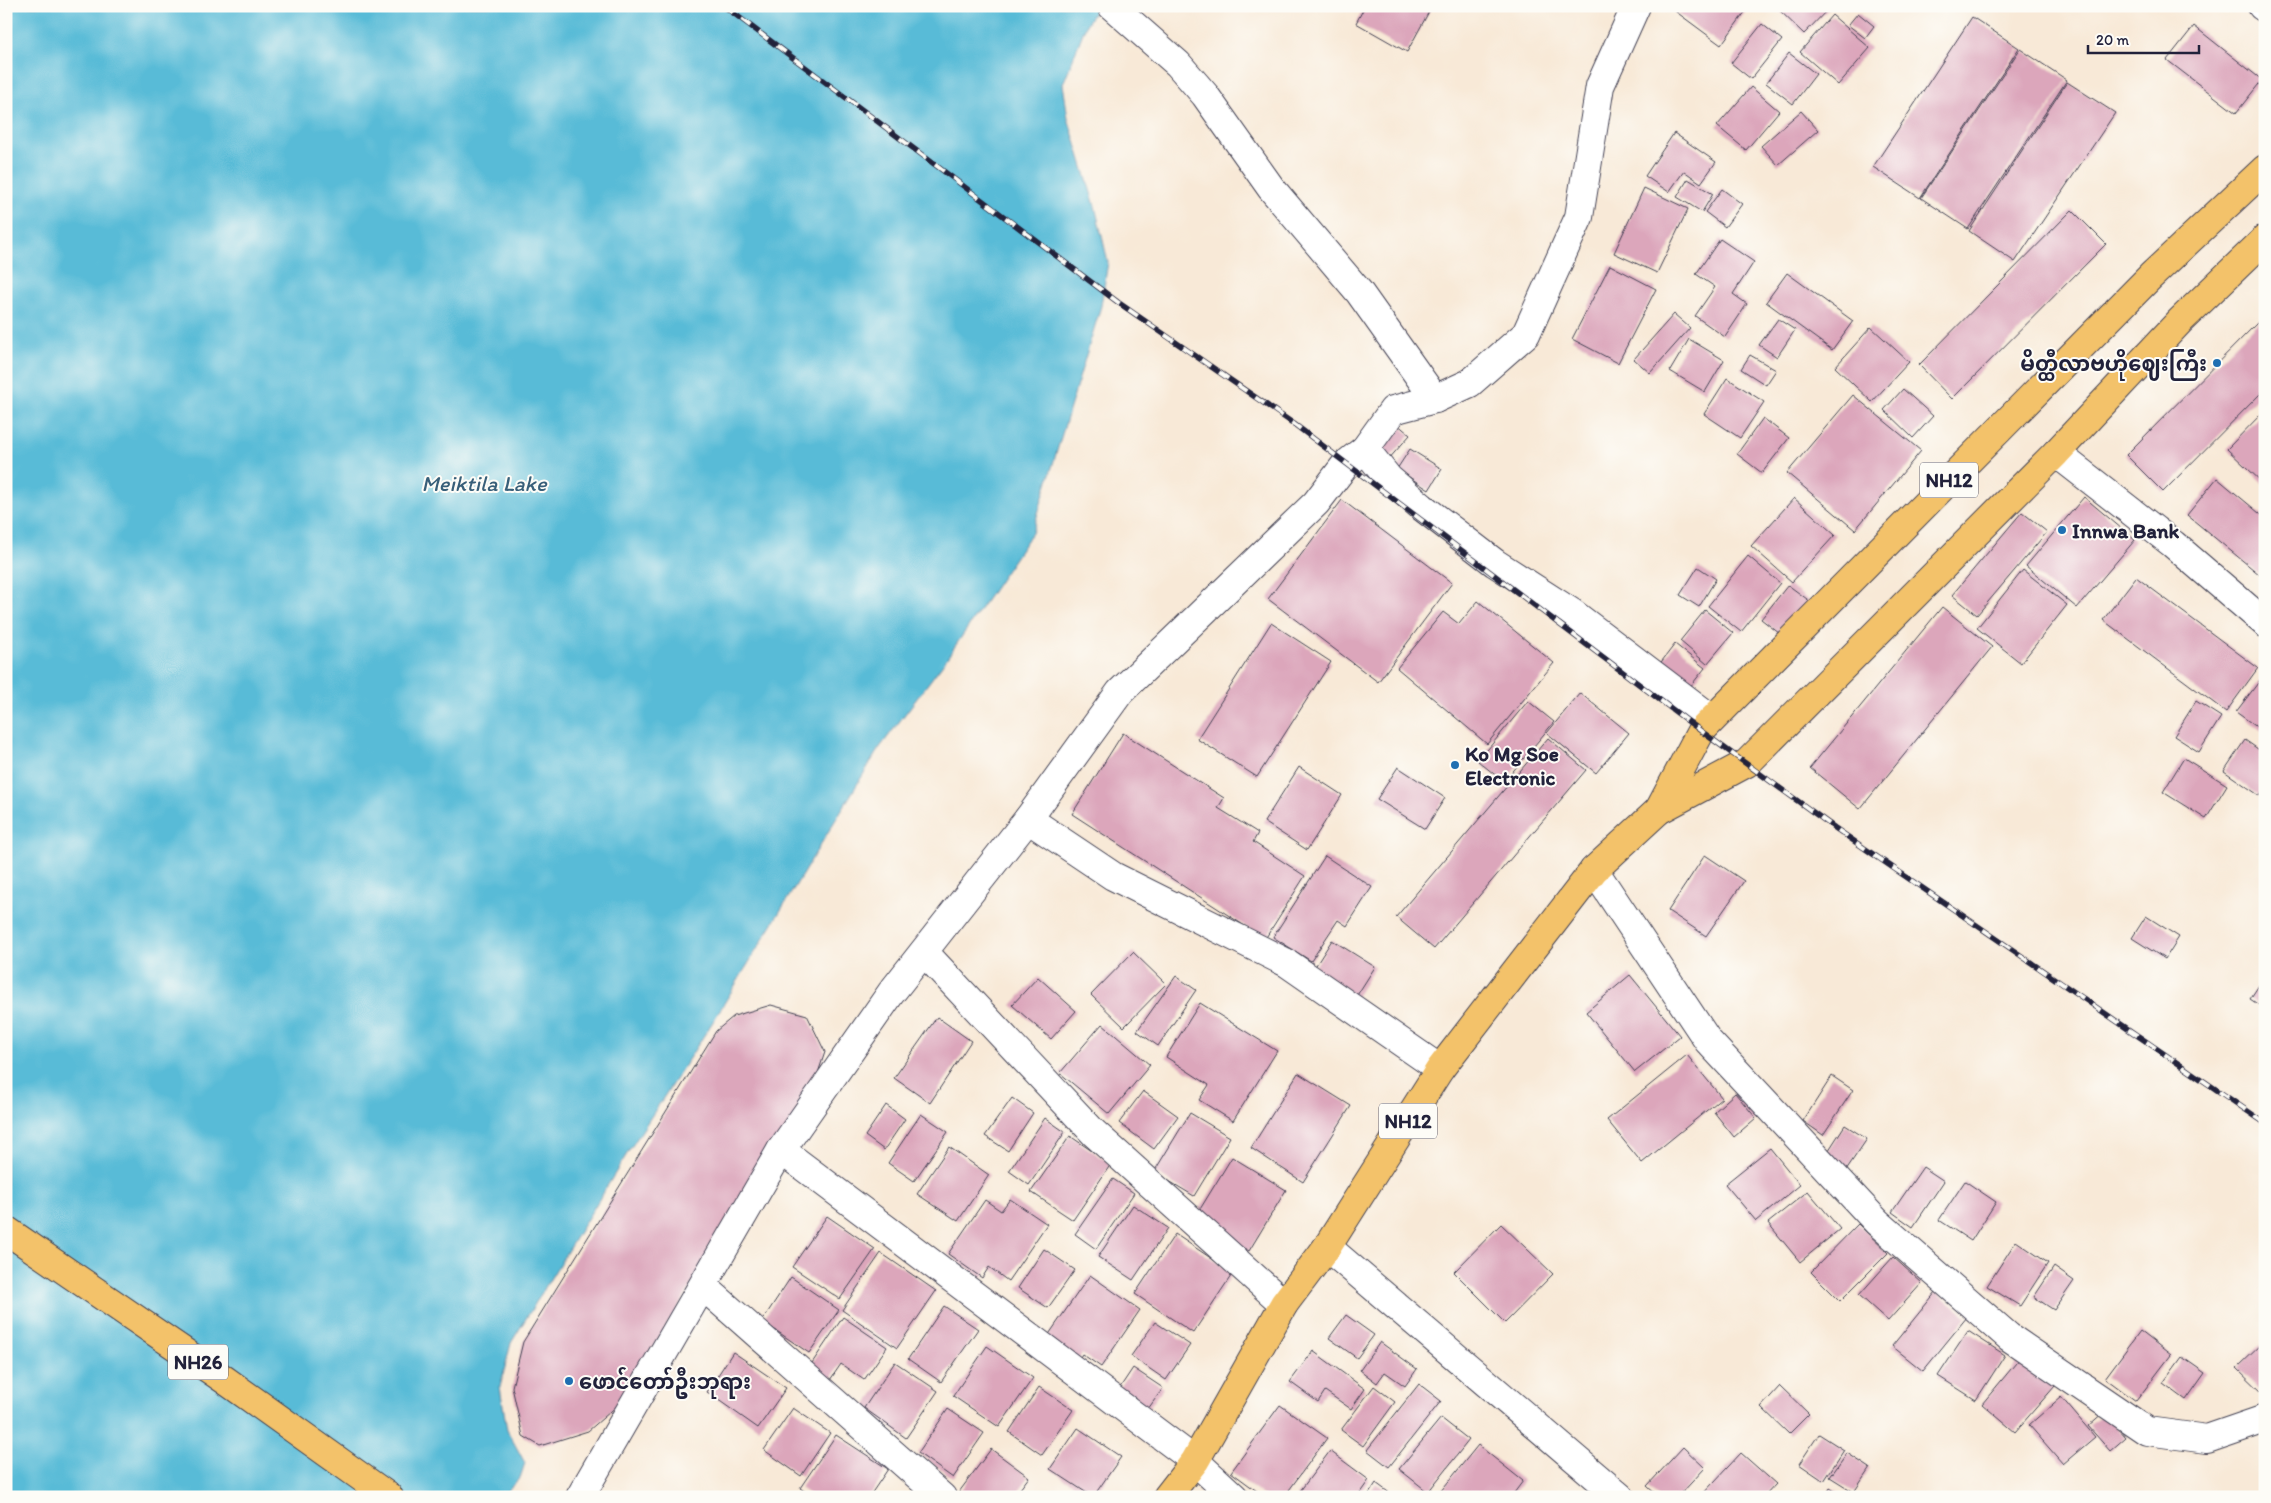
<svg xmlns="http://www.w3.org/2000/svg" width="2271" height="1503" viewBox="0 0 2271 1503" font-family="Itim,'Noto Sans Myanmar',sans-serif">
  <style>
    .water { fill: #59bbd7; stroke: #3e6e89 }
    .building { fill: #dca6bb }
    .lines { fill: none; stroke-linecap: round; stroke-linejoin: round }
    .minor-casing { stroke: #424052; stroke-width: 30 }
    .highway-casing { stroke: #424052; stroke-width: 30 }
    .minor { stroke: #fff; stroke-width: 28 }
    .highway { stroke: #f3c26a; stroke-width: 28 }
    .rail-casing { stroke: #22223b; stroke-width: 5.5 }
    .rail { stroke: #fdfcf7; stroke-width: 4; stroke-dasharray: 11; stroke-linecap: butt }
    .poi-dot { fill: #1f6fb2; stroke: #fdfcf7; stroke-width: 2 }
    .labels { text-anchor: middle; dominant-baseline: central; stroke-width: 4; stroke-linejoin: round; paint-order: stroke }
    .shield { fill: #fdfcf7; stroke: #646373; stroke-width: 1 }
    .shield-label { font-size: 20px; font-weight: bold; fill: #22223b }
    .poi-label { font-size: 21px; font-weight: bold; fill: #22223b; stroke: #fdfcf7; text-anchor: start }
    .water-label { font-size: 22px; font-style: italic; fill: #385f79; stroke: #fdfcf7 }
  </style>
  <rect width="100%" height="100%" fill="#fdfcf7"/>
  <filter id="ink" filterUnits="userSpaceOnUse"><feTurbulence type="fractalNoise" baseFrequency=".02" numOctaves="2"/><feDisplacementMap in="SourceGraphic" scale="10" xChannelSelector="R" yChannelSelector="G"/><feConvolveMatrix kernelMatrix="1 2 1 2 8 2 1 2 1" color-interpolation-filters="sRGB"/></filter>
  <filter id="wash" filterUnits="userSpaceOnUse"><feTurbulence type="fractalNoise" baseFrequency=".0096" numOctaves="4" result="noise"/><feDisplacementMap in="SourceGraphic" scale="20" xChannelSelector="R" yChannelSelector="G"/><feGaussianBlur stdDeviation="1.12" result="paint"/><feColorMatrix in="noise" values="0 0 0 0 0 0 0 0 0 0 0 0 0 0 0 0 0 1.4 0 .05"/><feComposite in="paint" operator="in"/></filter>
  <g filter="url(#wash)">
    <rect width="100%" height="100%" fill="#f8e9d7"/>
    <path class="water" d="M6 6H1098L1086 25 1063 84 1068 118 1095 206 1108 262 1101 306 1032 533 945 661 878 750 714 1020 630 1149 511 1343 500 1387 507 1430 525 1463 520 1478 501 1497H6Z"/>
    <g id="blocks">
      <g class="building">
        <path d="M1365 6H1432L1407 52 1356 23Z"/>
        <path d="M1679 6H1746L1748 8 1721 45 1675 11Z"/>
        <path d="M1775 6H1831L1804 34Z"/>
        <path d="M1858 13 1874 26 1865 38 1848 25Z"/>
        <path d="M1832 15 1870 48 1838 85 1800 52Z"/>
        <path d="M1972 17 2019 48 1920 198 1873 167Z"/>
        <path d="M1762 24 1782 40 1751 79 1731 63Z"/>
        <path d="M2194 26 2262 80 2236 113 2167 60Z"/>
        <path d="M2020 49 2067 80 1968 229 1921 198Z"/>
        <path d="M1789 53 1816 74 1793 104 1766 83Z"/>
        <path d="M2067 82 2115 113 2015 262 1969 231Z"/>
        <path d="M1751 87 1779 111 1746 150 1717 126Z"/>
        <path d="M1801 111 1818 130 1778 165 1761 146Z"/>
        <path d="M1674 133 1716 162 1701 183 1684 171 1669 192 1645 176Z"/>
        <path d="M1688 179 1713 194 1702 212 1677 197Z"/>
        <path d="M1644 188 1688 209 1657 273 1614 253Z"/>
        <path d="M1722 189 1742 204 1725 227 1705 212Z"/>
        <path d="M2072 210 2106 244 1952 399 1919 365Z"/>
        <path d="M1720 239 1754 262 1733 294 1747 304 1725 337 1695 316 1715 287 1696 274Z"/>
        <path d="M1610 265 1656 289 1618 363 1572 339Z"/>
        <path d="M1787 273 1853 321 1832 350 1766 302Z"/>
        <path d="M1674 314 1690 328 1650 373 1634 359Z"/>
        <path d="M2265 315V389L2163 492 2126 455Z"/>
        <path d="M1778 319 1795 330 1777 357 1759 345Z"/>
        <path d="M1871 327 1909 362 1872 402 1835 367Z"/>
        <path d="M1689 339 1724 360 1705 392 1670 371Z"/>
        <path d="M1750 355 1776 370 1766 385 1741 369Z"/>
        <path d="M1727 378 1764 402 1740 438 1704 414Z"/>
        <path d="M1903 389 1933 416 1913 438 1884 410Z"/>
        <path d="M1853 395 1921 451 1855 530 1787 473Z"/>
        <path d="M2265 410V485L2227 449Z"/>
        <path d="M1763 418 1789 438 1762 473 1737 454Z"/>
        <path d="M1395 422 1410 435 1387 461 1373 448Z"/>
        <path d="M1410 449 1442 469 1429 490 1397 469Z"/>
        <path d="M2217 478 2265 518V579L2187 515Z"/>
        <path d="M2084 497 2135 540 2077 608 2026 566Z"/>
        <path d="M1794 498 1835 535 1792 582 1751 546Z"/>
        <path d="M1342 500 1452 583 1378 682 1268 599Z"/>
        <path d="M2022 512 2047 532 1977 615 1952 595Z"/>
        <path d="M1748 556 1780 583 1741 632 1708 606Z"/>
        <path d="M1698 567 1716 579 1699 607 1680 595Z"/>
        <path d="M2023 570 2067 605 2021 663 1977 628Z"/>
        <path d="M2136 577 2258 668 2226 712 2103 620Z"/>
        <path d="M1788 585 1811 602 1784 637 1761 619Z"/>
        <path d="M1478 601 1554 663 1487 744 1397 668 1443 612 1459 624Z"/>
        <path d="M1942 607 1992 647 1860 809 1810 768Z"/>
        <path d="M1705 610 1733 633 1707 664 1680 641Z"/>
        <path d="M1271 623 1331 662 1257 777 1197 739Z"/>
        <path d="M1675 644 1705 668 1685 693 1655 670Z"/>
        <path d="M2261 679 2265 682V733L2236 712Z"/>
        <path d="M1580 693 1629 733 1596 773 1547 733Z"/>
        <path d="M1528 701 1554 722 1504 782 1478 761Z"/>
        <path d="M2196 701 2221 717 2199 752 2174 736Z"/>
        <path d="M1123 733 1224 798 1218 808 1258 833 1253 842 1305 876 1265 939 1072 814Z"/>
        <path d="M1548 738 1586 770 1434 949 1396 917Z"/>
        <path d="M2245 740 2265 754V789L2260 796 2224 771Z"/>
        <path d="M2184 758 2227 785 2206 819 2163 792Z"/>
        <path d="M1299 767 1342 795 1307 850 1264 822Z"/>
        <path d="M1398 767 1445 798 1425 829 1377 799Z"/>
        <path d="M1705 855 1744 881 1706 936 1668 911Z"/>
        <path d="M1325 856 1372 887 1347 926 1338 920 1311 961 1273 937Z"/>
        <path d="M2146 916 2179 937 2165 959 2132 938Z"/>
        <path d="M1332 940 1375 967 1354 1000 1311 973Z"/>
        <path d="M1133 952 1166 984 1124 1027 1091 995Z"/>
        <path d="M1630 975 1680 1036 1635 1072 1586 1012Z"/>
        <path d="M1176 976 1196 990 1158 1046 1137 1031Z"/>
        <path d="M2265 976V1009L2250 999Z"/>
        <path d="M1038 977 1076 1011 1051 1039 1012 1005Z"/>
        <path d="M1200 1003 1277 1051 1233 1121 1199 1100 1209 1085 1166 1057Z"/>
        <path d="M771 1005 807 1015 825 1052 813 1088 618 1405 588 1431 540 1446 523 1436 512 1387 523 1342 716 1031 734 1016Z"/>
        <path d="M937 1017 971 1041 930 1103 894 1078Z"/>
        <path d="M1102 1024 1150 1065 1109 1114 1060 1073Z"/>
        <path d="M1687 1055 1722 1098 1642 1163 1607 1120Z"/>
        <path d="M1298 1073 1351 1106 1303 1182 1251 1148Z"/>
        <path d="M1832 1076 1853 1090 1823 1135 1803 1121Z"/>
        <path d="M1143 1091 1178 1116 1154 1149 1119 1123Z"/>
        <path d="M1735 1093 1756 1118 1734 1137 1714 1112Z"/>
        <path d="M1012 1098 1033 1113 1008 1151 985 1136Z"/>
        <path d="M886 1105 905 1119 884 1150 865 1136Z"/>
        <path d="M1190 1113 1230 1137 1194 1196 1154 1172Z"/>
        <path d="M921 1114 948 1132 914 1181 888 1163Z"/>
        <path d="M1045 1118 1065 1132 1029 1185 1009 1171Z"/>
        <path d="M1845 1125 1867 1139 1846 1170 1825 1156Z"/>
        <path d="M1070 1136 1111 1164 1073 1220 1031 1192Z"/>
        <path d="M949 1147 989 1175 958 1221 917 1194Z"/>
        <path d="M1770 1148 1800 1185 1756 1221 1725 1184Z"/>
        <path d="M1232 1157 1286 1190 1249 1251 1194 1219Z"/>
        <path d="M1923 1167 1944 1181 1913 1227 1892 1212Z"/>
        <path d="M1113 1179 1134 1193 1096 1249 1075 1234Z"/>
        <path d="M1965 1181 1996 1202 1971 1241 1939 1220Z"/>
        <path d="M1808 1191 1840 1229 1800 1262 1768 1223Z"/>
        <path d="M1010 1199 1047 1224 1008 1281 989 1267 982 1278 948 1254 985 1200 1001 1211Z"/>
        <path d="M1133 1205 1168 1228 1133 1280 1098 1257Z"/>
        <path d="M827 1216 875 1249 840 1299 792 1267Z"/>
        <path d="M1501 1224 1553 1274 1505 1323 1454 1272Z"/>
        <path d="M1858 1224 1888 1253 1840 1301 1811 1272Z"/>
        <path d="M1175 1234 1233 1273 1193 1333 1135 1294Z"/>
        <path d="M2016 1241 2048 1263 2020 1306 1987 1286Z"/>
        <path d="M1044 1249 1075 1270 1048 1308 1018 1288Z"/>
        <path d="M881 1253 936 1291 897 1348 842 1310Z"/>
        <path d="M1893 1257 1922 1283 1888 1321 1859 1295Z"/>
        <path d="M2054 1267 2074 1281 2054 1310 2034 1297Z"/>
        <path d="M1090 1275 1140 1310 1101 1367 1082 1354 1075 1365 1043 1343Z"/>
        <path d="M791 1277 839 1310 809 1353 762 1321Z"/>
        <path d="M1936 1292 1967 1317 1923 1371 1892 1346Z"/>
        <path d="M944 1306 978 1329 941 1382 908 1359Z"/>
        <path d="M1346 1315 1374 1335 1357 1358 1329 1338Z"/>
        <path d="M843 1317 887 1347 864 1380 841 1364 830 1380 810 1366Z"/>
        <path d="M1155 1322 1190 1345 1166 1380 1131 1356Z"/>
        <path d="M1968 1331 2005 1355 1976 1400 1938 1376Z"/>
        <path d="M2140 1331 2171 1355 2136 1401 2105 1378Z"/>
        <path d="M2265 1341V1395L2237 1368Z"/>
        <path d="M1380 1342 1417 1369 1405 1386 1385 1372 1377 1383 1360 1370Z"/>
        <path d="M987 1346 1033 1378 999 1427 953 1396Z"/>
        <path d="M1313 1351 1365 1389 1351 1409 1325 1391 1318 1402 1290 1382Z"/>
        <path d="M733 1352 786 1388 758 1428 707 1392Z"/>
        <path d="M2021 1357 2055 1386 2015 1432 1982 1404Z"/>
        <path d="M2182 1357 2205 1373 2186 1400 2163 1383Z"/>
        <path d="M895 1362 938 1391 906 1438 864 1408Z"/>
        <path d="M1133 1368 1163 1388 1148 1409 1119 1389Z"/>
        <path d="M1419 1384 1441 1401 1389 1467 1367 1450Z"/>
        <path d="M1374 1386 1395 1402 1363 1446 1341 1430Z"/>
        <path d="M1780 1386 1809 1414 1789 1434 1761 1407Z"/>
        <path d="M1039 1387 1073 1410 1042 1455 1009 1432Z"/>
        <path d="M2061 1397 2095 1437 2063 1464 2029 1425Z"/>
        <path d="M1280 1405 1327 1438 1284 1497H1265L1231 1472Z"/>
        <path d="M793 1408 830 1433 801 1476 764 1450Z"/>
        <path d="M948 1409 984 1433 953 1478 918 1453Z"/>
        <path d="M2104 1412 2126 1437 2110 1451 2088 1426Z"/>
        <path d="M1441 1418 1469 1440 1428 1492 1399 1469Z"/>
        <path d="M1078 1428 1121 1457 1093 1497 1050 1469Z"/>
        <path d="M1819 1434 1844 1450 1824 1481 1799 1464Z"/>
        <path d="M836 1435 888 1469 869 1497H813L800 1488Z"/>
        <path d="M1478 1445 1523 1481 1511 1497H1436Z"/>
        <path d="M1683 1447 1705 1468 1678 1497H1659L1647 1486Z"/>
        <path d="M991 1449 1029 1477 1014 1497H957L956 1496Z"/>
        <path d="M1330 1451 1369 1480 1357 1497H1299L1297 1495Z"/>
        <path d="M1741 1453 1776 1484 1764 1497H1700Z"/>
        <path d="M1847 1453 1870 1468 1854 1492 1830 1477Z"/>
        <path d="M1376 1483 1395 1497H1367Z"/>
        <path d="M1830 1488 1844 1497H1825Z"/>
      </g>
    </g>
  </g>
  <g filter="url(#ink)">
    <use href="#blocks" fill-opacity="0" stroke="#424052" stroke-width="1"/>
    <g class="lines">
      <defs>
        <g id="minor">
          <path d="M1112 6 1178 64 1205 95 1271 188 1359 292 1435 399"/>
          <path d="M2262 6 2265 8"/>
          <path d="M1365 449 1389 479 1422 507 1495 563 1571 612 1712 719"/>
          <path d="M2056 453 2173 544 2265 623"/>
          <path d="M1028 819 1113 876 1287 963 1440 1069"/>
          <path d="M1594 870 1708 1041 1877 1222 2009 1337 2147 1431 2207 1439 2265 1419"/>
          <path d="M924 952 1094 1133 1284 1304"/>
          <path d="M781 1150 1195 1461 1234 1497"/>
          <path d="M1327 1247 1620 1497"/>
          <path d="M703 1286 942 1497"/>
          <path d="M580 1497 781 1150 891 993 1028 819 1120 692 1316 503 1346 464 1365 449 1393 410 1435 399 1470 383 1526 334 1579 217 1600 86 1636 6"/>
        </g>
        <g id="highway">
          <path d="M1659 810 1701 731 2151 276 2265 169"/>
          <path d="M6 1230 225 1380 389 1497"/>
          <path d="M1167 1497 1195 1461 1284 1304 1327 1247 1440 1069 1594 870 1659 810 1747 763 2056 453 2180 321 2265 239"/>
        </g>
      </defs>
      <use href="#minor" class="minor-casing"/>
      <use href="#highway" class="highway-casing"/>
      <use href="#minor" class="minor"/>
      <use href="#highway" class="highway"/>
      <defs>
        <path id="rail" d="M724 6 1119 303 1294 424 1701 731 1835 828 2265 1123"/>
      </defs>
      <use href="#rail" class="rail-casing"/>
      <use href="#rail" class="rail"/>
    </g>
  </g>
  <g class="poi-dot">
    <circle cx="2217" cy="363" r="5"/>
    <circle cx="2062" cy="530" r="5"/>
    <circle cx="1455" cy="765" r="5"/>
    <circle cx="569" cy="1381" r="5"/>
  </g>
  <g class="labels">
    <g class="shield">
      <rect x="1920" y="462.5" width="58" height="35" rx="4"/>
      <rect x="1379" y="1103.5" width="58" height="35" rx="4"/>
      <rect x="168" y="1344.5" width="60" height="35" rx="4"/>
    </g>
    <g class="shield-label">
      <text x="1949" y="480">NH12</text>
      <text x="1408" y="1121">NH12</text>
      <text x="198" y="1362">NH26</text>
    </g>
    <g class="poi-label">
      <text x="2207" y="363" text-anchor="end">မိတ္ထီလာဗဟိုဈေးကြီး</text>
      <text x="2072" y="530">Innwa Bank</text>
      <text x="1465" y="753">Ko Mg Soe<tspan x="1465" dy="24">Electronic</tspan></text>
      <text x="579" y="1381">ဖောင်တော်ဦးဘုရား</text>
    </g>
    <g class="water-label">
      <text x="484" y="483">Meiktila Lake</text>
    </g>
  </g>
  <rect width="2271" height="1503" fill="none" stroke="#fdfcf7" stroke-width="25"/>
  <path d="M2088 45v8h111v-8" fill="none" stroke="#22223b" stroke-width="2.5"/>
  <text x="2096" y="45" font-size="15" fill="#22223b" stroke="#fdfcf7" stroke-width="4" paint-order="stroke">20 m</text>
</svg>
